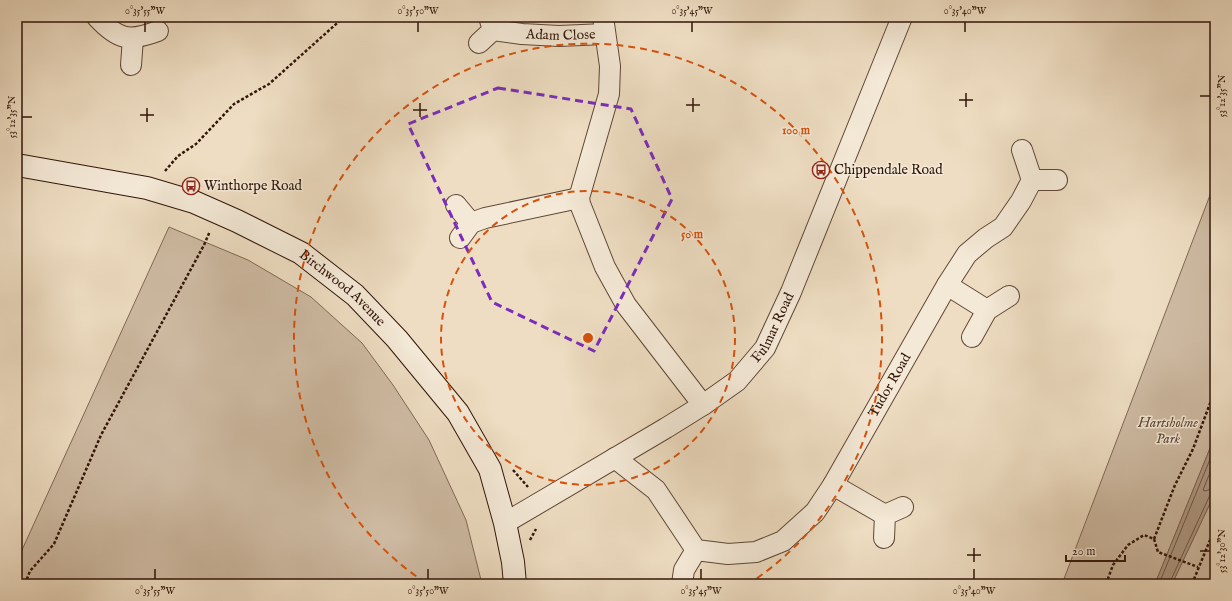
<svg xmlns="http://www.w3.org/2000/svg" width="1232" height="601" viewBox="0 0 1232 601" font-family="'IM FELL English',serif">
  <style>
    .green { fill: #cebba3; stroke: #806856 }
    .water { fill: #ae9983; stroke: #7c6452 }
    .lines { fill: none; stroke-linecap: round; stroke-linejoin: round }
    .shore { stroke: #705746; stroke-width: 1 }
    .street-casing { stroke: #604737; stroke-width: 22 }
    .secondary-casing { stroke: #311509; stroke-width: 24 }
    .path { stroke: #311509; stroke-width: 2.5; stroke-dasharray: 3 2; stroke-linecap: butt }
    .street { stroke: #f4e9d7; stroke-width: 20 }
    .secondary { stroke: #f4e9d7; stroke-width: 22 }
    .marked { fill: none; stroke: #7b2cbf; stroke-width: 3; stroke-dasharray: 8 5; stroke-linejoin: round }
    .ticks { fill: none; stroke: #311509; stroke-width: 1.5 }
    .ring { fill: none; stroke: #d6520c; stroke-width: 2; stroke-dasharray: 7 5 }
    .labels { text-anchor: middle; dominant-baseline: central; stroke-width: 3; stroke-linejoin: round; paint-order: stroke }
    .street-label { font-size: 14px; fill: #311509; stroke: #f4e9d7 }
    .poi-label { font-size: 14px; fill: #311509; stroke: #f4e9d7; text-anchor: start }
    .park-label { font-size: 14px; font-style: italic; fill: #604737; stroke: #f4e9d7 }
    .centre { fill: #d6520c; stroke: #f4e9d7; stroke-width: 2 }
    .ring-label { font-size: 12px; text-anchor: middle; font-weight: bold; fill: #d6520c; stroke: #f4e9d7; stroke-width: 3; stroke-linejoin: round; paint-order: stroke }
    .neatline { fill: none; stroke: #311509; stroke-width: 1.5 }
    .ticks-label { font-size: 10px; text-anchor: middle; fill: #311509 }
  </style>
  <rect width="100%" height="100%" fill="#eeddc2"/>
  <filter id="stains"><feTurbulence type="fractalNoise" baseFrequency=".005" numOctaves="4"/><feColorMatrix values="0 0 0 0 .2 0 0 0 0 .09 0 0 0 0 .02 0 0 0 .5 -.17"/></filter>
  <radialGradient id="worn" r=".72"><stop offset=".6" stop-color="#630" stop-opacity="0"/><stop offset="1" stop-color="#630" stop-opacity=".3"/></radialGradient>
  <g class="green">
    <path d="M1215 182V436L1155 584H1062Z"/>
    <path d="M169 227 248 260 311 297 362 343 393 385 429 440 466 520 482 584H17V561Z"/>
    <path d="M1215 493V584H1172Z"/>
  </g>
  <path class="water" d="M1215 436V493L1172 584H1155Z"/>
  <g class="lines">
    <g class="shore">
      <path d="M1215 460 1203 490 1206 491 1210 489 1215 488"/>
      <path d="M1159 584 1215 447"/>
      <path d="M1169 584 1210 495 1212 493H1215"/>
    </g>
    <defs>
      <g id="street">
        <path d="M97 17C118 40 129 42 158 31"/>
        <path d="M603 17 610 66 609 94 579 198 580 204 605 267 626 305 703 405"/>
        <path id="s1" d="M493 30 522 34 559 36 605 34"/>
        <path d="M479 43 493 30 489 17"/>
        <path d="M131 65 133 38"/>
        <path d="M1032 180H1057"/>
        <path d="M456 205 471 223"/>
        <path d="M460 238 471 223 485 218 579 198"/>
        <path d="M947 285 987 310"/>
        <path d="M972 337 987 310 1009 296"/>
        <path id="s2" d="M615 458 656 490 696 550 728 554 756 552 783 541 815 512 833 485 947 285 967 254 986 238 1003 227 1021 201 1032 180 1022 150"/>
        <path d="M833 485 885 515"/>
        <path id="s3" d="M505 523 666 428 703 405 737 381 765 348 791 292 902 17"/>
        <path d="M884 538 885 515 903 507"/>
        <path d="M682 584 684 570 696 550"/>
      </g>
      <g id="secondary">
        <path id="s4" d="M17 165 147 188 194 202 237 221 301 253 355 295 397 339 458 413 490 469 505 523 513 562 515 584"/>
      </g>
    </defs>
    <use href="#street" class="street-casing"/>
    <use href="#secondary" class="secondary-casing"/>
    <g class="path">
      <path d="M165 171 178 156 196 144 234 104 269 84 344 17"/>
      <path d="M513 470 528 487"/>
      <path d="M1154 539 1175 485 1193 449 1215 390"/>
      <path d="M530 540 536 529"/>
      <path d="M25 584 30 571 54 544 101 435 204 245 210 231"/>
      <path d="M1106 584 1113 565 1128 545 1144 535 1154 539 1158 552 1198 567"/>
      <path d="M1192 584 1215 528"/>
    </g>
    <use href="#street" class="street"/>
    <use href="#secondary" class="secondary"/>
  </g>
  <path class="marked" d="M498 88 631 109 672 199 594 351 492 302 408 124Z"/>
  <path class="ticks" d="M145 22V32M418 22V32M692 22V32M965 22V32M966 93V107M1200 96H1210M693 98V112M959 100H973M420 103V117M686 105H700M147 108V122M413 110H427M140 115H154M22 117H32M974 548V562M1200 551H1210M967 555H981M155 569V579M428 569V579M701 569V579M974 569V579"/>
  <g class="ring">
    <circle cx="588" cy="338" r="147"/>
    <path d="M426 583A294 294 0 1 1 750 583"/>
  </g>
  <defs>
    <symbol id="bus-ring" viewBox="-11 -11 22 22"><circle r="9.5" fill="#f4e9d7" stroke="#8f2418" stroke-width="1.5"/><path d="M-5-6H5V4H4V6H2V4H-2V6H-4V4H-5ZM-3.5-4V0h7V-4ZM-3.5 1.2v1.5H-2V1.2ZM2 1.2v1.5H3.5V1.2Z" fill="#8f2418"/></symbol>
  </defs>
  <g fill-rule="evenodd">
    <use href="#bus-ring" x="811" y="160" width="20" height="20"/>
    <use href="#bus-ring" x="181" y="176" width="20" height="20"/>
  </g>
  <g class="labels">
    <g class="street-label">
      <text stroke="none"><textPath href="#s1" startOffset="68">Adam Close</textPath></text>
      <text stroke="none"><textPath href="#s4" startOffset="354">Birchwood Avenue</textPath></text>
      <text stroke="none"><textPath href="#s3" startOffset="337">Fulmar Road</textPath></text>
      <text stroke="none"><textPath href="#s2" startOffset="404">Tudor Road</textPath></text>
    </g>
    <g class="poi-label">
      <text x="834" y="170">Chippendale Road</text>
      <text x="204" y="186">Winthorpe Road</text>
    </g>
    <g class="park-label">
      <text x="1168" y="423">Hartsholme<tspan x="1168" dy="16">Park</tspan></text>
    </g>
  </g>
  <circle cx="588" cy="338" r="6" class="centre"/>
  <g class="ring-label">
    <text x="796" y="134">100 m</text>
    <text x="692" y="238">50 m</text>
  </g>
  <rect width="1232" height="601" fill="none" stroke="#eeddc2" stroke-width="44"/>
  <path d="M1066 555v6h59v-6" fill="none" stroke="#311509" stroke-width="2"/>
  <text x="1072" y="555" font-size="12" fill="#311509" stroke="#f4e9d7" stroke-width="3" paint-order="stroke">20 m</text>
  <rect x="22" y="22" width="1188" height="557" class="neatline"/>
  <g class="ticks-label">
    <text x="145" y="14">0°35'55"W</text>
    <text x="418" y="14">0°35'50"W</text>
    <text x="692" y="14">0°35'45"W</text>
    <text x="965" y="14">0°35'40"W</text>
    <text transform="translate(1221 96) rotate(-90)" y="4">53°12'35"N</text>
    <text transform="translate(11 117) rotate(-90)" y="4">53°12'35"N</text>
    <text transform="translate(1221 551) rotate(-90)" y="4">53°12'30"N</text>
    <text x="155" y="594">0°35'55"W</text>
    <text x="428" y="594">0°35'50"W</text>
    <text x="701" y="594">0°35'45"W</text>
    <text x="974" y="594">0°35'40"W</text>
  </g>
  <rect width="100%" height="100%" filter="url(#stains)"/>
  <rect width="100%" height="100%" fill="url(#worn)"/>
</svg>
